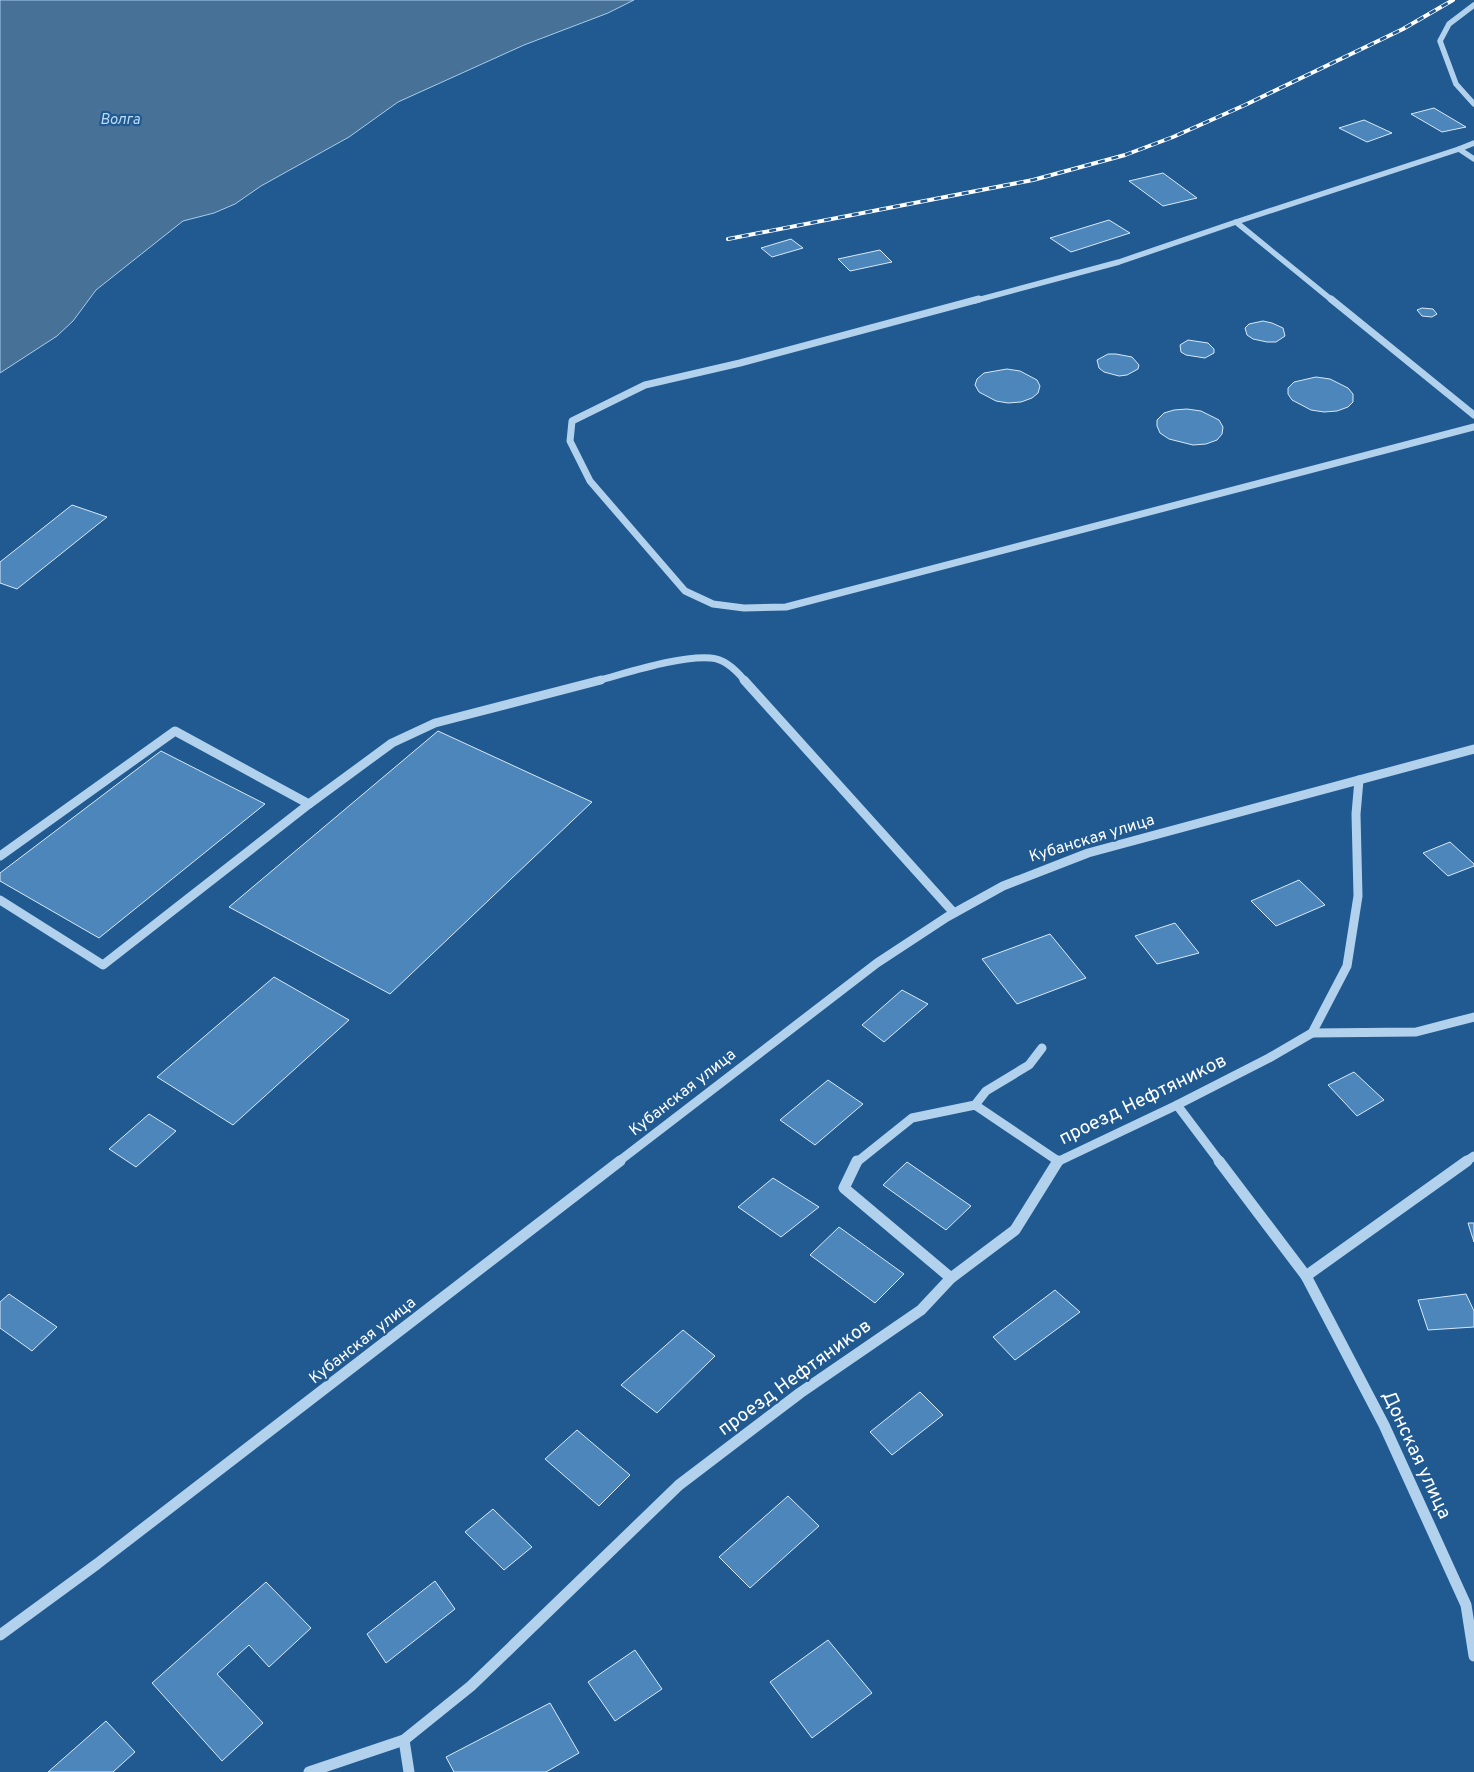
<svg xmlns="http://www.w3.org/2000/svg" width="1474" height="1772" viewBox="0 0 1474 1772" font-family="Overpass,sans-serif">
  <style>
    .water { fill: #487198; stroke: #a5cdee }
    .building { fill: #4d86ba; stroke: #d7e9f9 }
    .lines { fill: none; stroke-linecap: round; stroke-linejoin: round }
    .minor-far3 { stroke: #b1d1ed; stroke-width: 5.5 }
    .minor-far2 { stroke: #b1d1ed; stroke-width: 7 }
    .minor-far1 { stroke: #b1d1ed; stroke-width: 9 }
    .minor { stroke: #b1d1ed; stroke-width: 11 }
    .rail-casing { stroke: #fff; stroke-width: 4 }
    .rail { stroke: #205a91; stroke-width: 2.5; stroke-dasharray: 7; stroke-linecap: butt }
    .labels { text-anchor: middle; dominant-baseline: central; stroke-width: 4.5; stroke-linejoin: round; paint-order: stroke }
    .far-water-label { font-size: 15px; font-style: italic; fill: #bddbf4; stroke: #205a91 }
    .street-label { font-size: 16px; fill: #fff; stroke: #205a91 }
    .near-street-label { font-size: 19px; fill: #fff; stroke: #205a91 }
  </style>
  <rect width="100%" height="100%" fill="#205a91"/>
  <path class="water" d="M0 0H634L608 13 524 45 398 102 349 137 261 186 235 204 214 213 183 221 96 290 73 321 57 336 0 373Z"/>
  <g class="building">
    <path d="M1434 108 1466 127 1442 132 1411 114Z"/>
    <path d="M1364 120 1392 133 1367 142 1339 128Z"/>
    <path d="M1163 173 1197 198 1163 206 1129 181Z"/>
    <path d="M1109 220 1130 233 1071 252 1050 238Z"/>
    <path d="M791 239 803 248 772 257 761 248Z"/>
    <path d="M880 250 892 262 850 271 838 259Z"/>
    <path d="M1422 308 1433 309 1437 314 1432 317 1422 316 1417 310Z"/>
    <path d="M1263 321 1272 323 1283 328 1285 336 1276 342H1267L1253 339 1247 335 1245 328 1249 324Z"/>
    <path d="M1188 340 1208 343 1214 349V353L1205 358 1186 355 1181 352 1180 345Z"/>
    <path d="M1108 354H1116L1132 357 1139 365 1138 369 1127 375 1119 376 1104 372 1099 368 1097 360Z"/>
    <path d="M1007 369 1020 371 1037 380 1040 386 1038 393 1032 398 1021 402 1008 403 996 401 979 392 975 385 977 379 984 373Z"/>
    <path d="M1316 377 1330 379 1348 388 1353 394V402L1348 407 1337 411 1324 412 1311 410 1292 400 1288 394V388L1294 382Z"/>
    <path d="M1187 409 1201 411 1219 420 1223 427 1222 434 1217 440 1206 444 1193 445 1169 439 1160 433 1157 426V420L1164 413 1174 410Z"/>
    <path d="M72 505 107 517 17 589 0 583V562Z"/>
    <path d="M438 731 592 802 390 994 229 907Z"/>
    <path d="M161 751 265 804 99 938 0 881V873Z"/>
    <path d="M1450 842 1474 864V866L1448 876 1423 853Z"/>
    <path d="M1299 880 1325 905 1276 926 1251 901Z"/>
    <path d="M1175 923 1199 953 1157 964 1135 936Z"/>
    <path d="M1050 934 1086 978 1017 1004 982 959Z"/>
    <path d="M274 977 349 1020 233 1125 157 1077Z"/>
    <path d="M902 990 928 1004 884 1042 862 1025Z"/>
    <path d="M1354 1072 1384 1100 1357 1116 1328 1085Z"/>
    <path d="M828 1080 863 1104 815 1145 780 1120Z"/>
    <path d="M149 1114 176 1131 136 1167 109 1149Z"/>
    <path d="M907 1162 971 1206 946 1230 883 1185Z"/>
    <path d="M773 1178 819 1207 781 1237 738 1207Z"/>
    <path d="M1468 1223H1474V1242Z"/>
    <path d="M839 1227 904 1274 875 1303 810 1255Z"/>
    <path d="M1055 1290 1080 1312 1015 1360 993 1337Z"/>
    <path d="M9 1294 57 1327 32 1351 0 1328V1302Z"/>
    <path d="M1466 1294 1474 1311V1327L1428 1330 1418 1300Z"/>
    <path d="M683 1330 715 1356 657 1413 621 1385Z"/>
    <path d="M920 1392 943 1415 892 1455 870 1432Z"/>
    <path d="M577 1430 630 1475 599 1506 545 1459Z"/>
    <path d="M788 1496 819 1526 750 1588 719 1557Z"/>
    <path d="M493 1509 532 1547 504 1570 465 1532Z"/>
    <path d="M435 1581 455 1609 386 1663 367 1634Z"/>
    <path d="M266 1582 311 1628 269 1667 249 1645 217 1674 263 1723 222 1761 152 1683Z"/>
    <path d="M828 1640 872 1693 812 1738 770 1682Z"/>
    <path d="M635 1650 662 1689 615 1721 588 1682Z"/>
    <path d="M550 1703 579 1753 546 1772H454L446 1757Z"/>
    <path d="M106 1721 135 1752 113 1772H48Z"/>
  </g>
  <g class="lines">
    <g class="minor-far3">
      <path d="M1474 5 1449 24 1440 41 1456 84 1474 104"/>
      <path d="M1474 143 1459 149 1474 159"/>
      <path d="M974 301 1119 262 1236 222"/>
      <path d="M1333 301 1236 222 1459 149"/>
    </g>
    <g class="minor-far2">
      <path d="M979 299 740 363 645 385 572 421 570 441 590 481 685 591 713 604 744 608 786 607 1474 427"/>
      <path d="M1331 299 1474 415"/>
      <path d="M596 681C627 673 681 655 711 658 725 659 737 671 745 681"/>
    </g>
    <g class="minor-far1">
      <path d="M744 680 954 913"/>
      <path d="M0 856 175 731 309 804"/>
      <path d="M0 900 103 965 309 804 392 743 435 723 601 680"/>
      <path d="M1312 1033 1416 1032 1474 1017"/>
      <path d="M975 1105 1058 1161"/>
      <path d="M1177 1105 1220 1162"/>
      <path d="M618 1162 877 963 947 917 1003 886 1088 853 1474 749"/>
      <path d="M857 1162 912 1118 975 1105 986 1091 1029 1065 1042 1048"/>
      <path d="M1057 1162 1177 1105 1269 1058 1312 1033 1347 966 1358 896 1356 814 1359 780"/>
      <path d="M1465 1162 1474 1156"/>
    </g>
    <g class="minor">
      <path d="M857 1161 844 1188 951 1278"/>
      <path d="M1219 1161 1306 1276 1384 1425 1466 1605 1474 1656"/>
      <path d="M1306 1276 1467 1161"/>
      <path d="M0 1635 97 1564 620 1161"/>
      <path d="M404 1740 409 1772"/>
      <path d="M309 1772 404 1740 471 1686 679 1485 800 1393 921 1310 951 1278 1015 1230 1058 1161"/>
    </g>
    <defs>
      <path id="rail" d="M728 239 1033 180 1125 155 1173 137 1245 105 1403 29 1453 0"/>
    </defs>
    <use href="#rail" class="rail-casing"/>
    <use href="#rail" class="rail"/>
  </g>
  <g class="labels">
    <g class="far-water-label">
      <text x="120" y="120">Волга</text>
    </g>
    <g class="street-label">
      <text transform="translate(1092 839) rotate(-17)">Кубанская улица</text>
      <text transform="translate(683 1093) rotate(-38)">Кубанская улица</text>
      <text transform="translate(363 1341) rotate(-38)">Кубанская улица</text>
    </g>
    <g class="near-street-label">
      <text transform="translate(1143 1100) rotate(-26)">проезд Нефтяников</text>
      <text transform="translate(795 1378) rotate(-36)">проезд Нефтяников</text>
      <text transform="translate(1416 1455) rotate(65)">Донская улица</text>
    </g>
  </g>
</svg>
